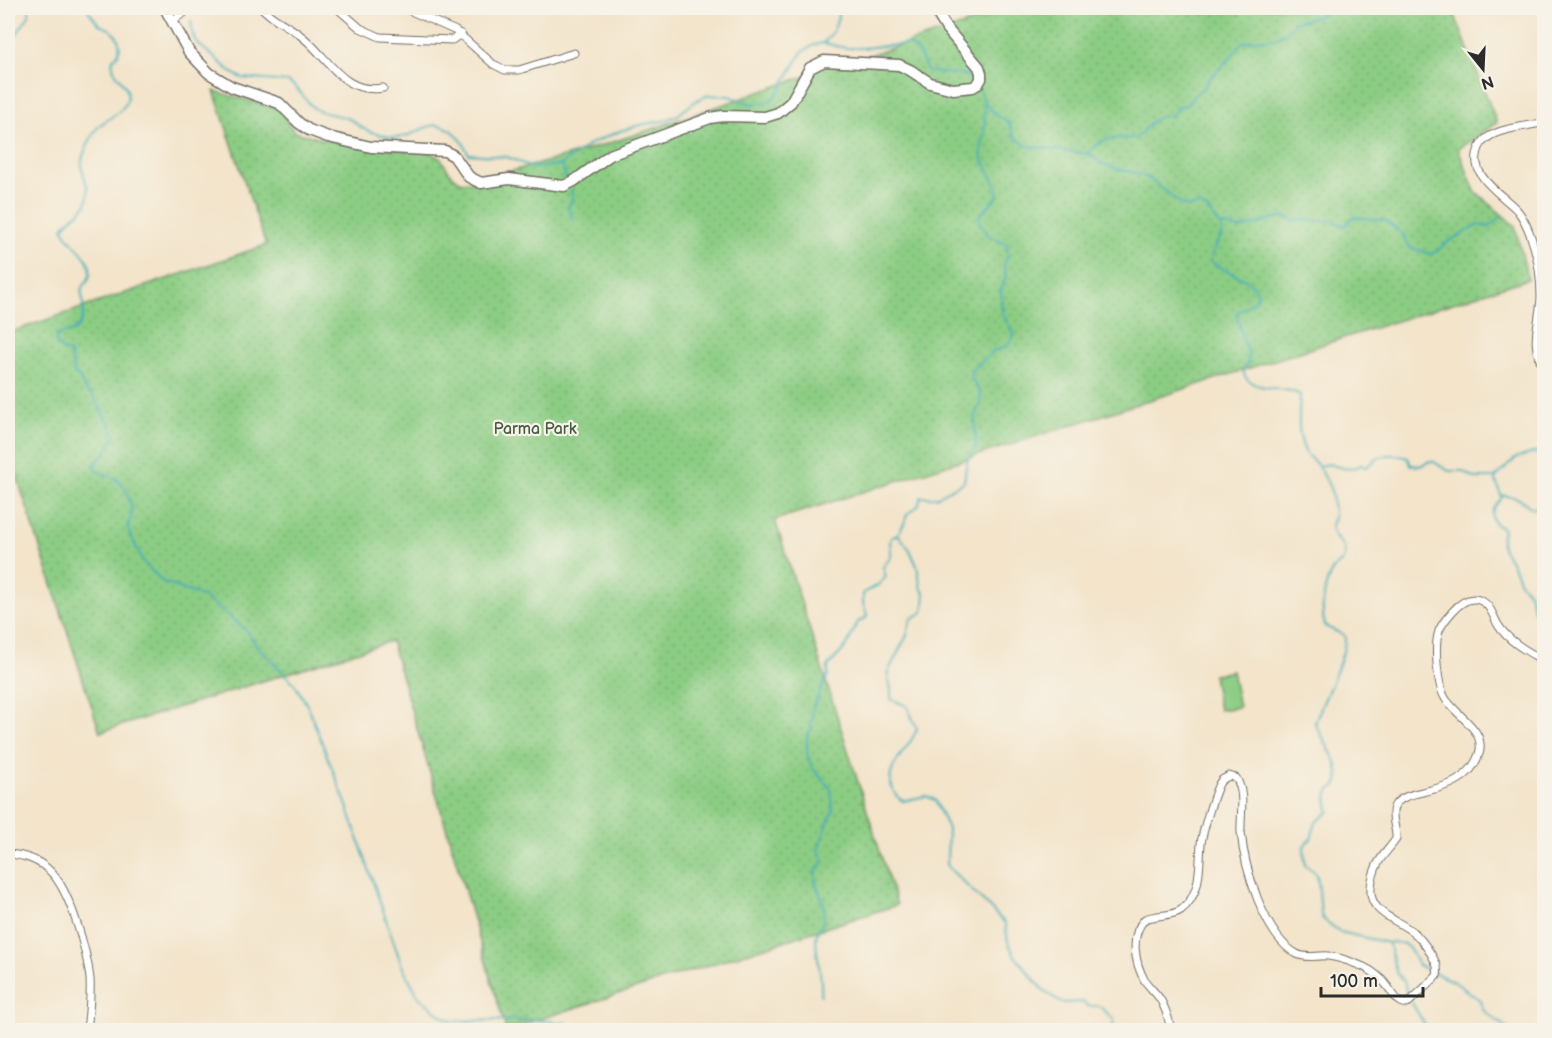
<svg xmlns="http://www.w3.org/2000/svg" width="1552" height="1038" viewBox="0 0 1552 1038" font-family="'Balsamiq Sans',sans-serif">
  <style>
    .park { fill: url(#park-dots); stroke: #5c7c58; stroke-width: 1.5 }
    .pitch { fill: #8ccd84; stroke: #5c7c58; stroke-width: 1.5 }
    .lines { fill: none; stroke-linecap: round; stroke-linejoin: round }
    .stream { stroke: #3dadb8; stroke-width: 2 }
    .minor-casing { stroke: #716c63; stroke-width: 9 }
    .secondary-casing { stroke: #716c63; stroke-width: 13 }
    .minor { stroke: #fff; stroke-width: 7 }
    .secondary { stroke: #fff; stroke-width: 10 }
    .labels { text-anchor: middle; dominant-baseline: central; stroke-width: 4.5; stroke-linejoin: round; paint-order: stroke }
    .park-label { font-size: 16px; fill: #485c46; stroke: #f7f3e8 }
  </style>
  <defs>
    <pattern id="park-dots" width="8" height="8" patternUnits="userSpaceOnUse" patternTransform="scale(1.5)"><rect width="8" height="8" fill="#8ccd84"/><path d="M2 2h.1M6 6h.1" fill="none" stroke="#79b072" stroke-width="1.8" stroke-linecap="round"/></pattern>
  </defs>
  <rect width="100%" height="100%" fill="#f7f3e8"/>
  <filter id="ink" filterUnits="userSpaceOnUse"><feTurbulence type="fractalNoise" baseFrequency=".0167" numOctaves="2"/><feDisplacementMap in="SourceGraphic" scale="12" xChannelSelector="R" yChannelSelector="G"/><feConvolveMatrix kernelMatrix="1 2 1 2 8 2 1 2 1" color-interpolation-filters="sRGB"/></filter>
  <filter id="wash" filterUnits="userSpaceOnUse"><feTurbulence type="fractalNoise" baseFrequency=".008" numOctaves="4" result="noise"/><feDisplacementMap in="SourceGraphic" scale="24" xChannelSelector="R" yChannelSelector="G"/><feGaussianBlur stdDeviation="1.35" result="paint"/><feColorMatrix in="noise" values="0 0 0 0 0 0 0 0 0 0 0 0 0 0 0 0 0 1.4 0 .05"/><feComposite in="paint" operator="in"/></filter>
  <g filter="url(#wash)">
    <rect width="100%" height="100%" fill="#f3e4ca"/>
    <path class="park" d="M1017 8H1452L1497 123 1458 149 1475 191 1515 226 1528 279 775 520 897 905 506 1030 391 641 100 732 8 449V333L266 245 214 91 280 109 294 132 354 146 430 152 441 159 452 176 462 182C580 159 695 113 809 75L814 64 839 65Z"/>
    <path class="pitch" d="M1232 671 1239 707 1219 710 1213 675Z"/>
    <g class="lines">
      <g class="stream">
        <path d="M86 8C90 12 94 19 98 23 101 27 107 27 111 30 121 38 123 52 113 59 109 76 132 83 127 100 123 113 110 117 100 125 94 130 88 144 84 153 76 170 92 183 87 201 84 213 69 217 63 228 67 244 97 257 89 278 87 282 83 286 81 290 84 302 87 324 73 331 66 334 61 331 56 337V343L62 350 70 353 74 373 79 377 85 390 93 396 116 436 108 447 106 454 97 461 95 465 96 470C102 475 107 474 114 478 127 485 138 512 127 525L130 535 144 563 163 582 204 597 246 630 256 645 294 683 307 705 347 806 402 966 419 997 442 1016 452 1021 536 1020 566 1023 578 1030"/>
        <path d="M181 8 182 9"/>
        <path d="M191 21 193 36 197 43 234 74 242 78 288 82C300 88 304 100 314 108 324 115 337 114 349 119 355 121 358 126 364 129 371 133 382 135 390 137 419 142 429 109 457 135 464 141 464 148 469 154L507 157 534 168 560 165 592 143 620 131 640 125 667 120 678 115 697 100 709 95 729 96 751 104 763 103 772 100 778 93 802 52 814 45 823 43 846 48H862L908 44 917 50 928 72 962 74 973 79"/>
        <path d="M824 42C835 33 838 21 839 8"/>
        <path d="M8 46 29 16V8"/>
        <path d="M980 91 984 102 996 115 1008 122 1015 137 1027 146 1089 154C1094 159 1106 166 1113 168 1125 172 1138 171 1149 179 1162 187 1173 200 1187 207L1200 205 1207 209 1220 225 1222 233 1211 257V261C1225 275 1251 275 1258 294L1254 302 1236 313 1245 346 1249 354 1248 363 1243 370C1246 394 1285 384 1300 395 1299 416 1296 436 1307 455 1311 460 1317 463 1320 469 1323 473 1331 489 1332 494 1332 497 1335 515 1334 517 1333 522 1330 524 1332 530 1335 545 1351 542 1342 562 1324 570 1320 609 1325 626L1344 635C1351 646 1320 707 1315 723L1336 762 1339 777 1337 784 1330 790 1327 796 1329 812 1316 822 1311 839 1306 843 1304 847 1305 865C1308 868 1313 870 1316 874 1320 880 1319 908 1322 918L1340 932 1388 943 1397 974 1405 983 1406 993 1428 1030"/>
        <path d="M984 102 985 127 981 151 982 158 998 189 997 197 979 216V222L989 236 1007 244 1008 255 1004 264 1006 277 1001 289 1002 312 1014 335 1007 347 995 350 971 371V377L981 394 980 404 974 418 976 445 973 453 967 461 964 482 937 497H921L918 506 907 514 905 522 898 534 910 550 917 566 921 588 925 594 923 612 911 619 907 635 889 670 888 679 891 689V699L907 706 917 729C910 750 882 766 893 790 896 795 897 798 903 801L926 796 935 800 948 829 947 864 950 869 1005 923 1008 942 1015 956 1041 988 1058 1001 1065 1003 1083 1002 1087 1006H1099L1114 1019 1113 1030"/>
        <path d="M1088 153C1104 136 1113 138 1136 138L1151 122 1161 116H1172L1176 108 1188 104 1194 95 1205 87 1207 81 1231 57 1242 42 1275 38 1286 33 1295 22 1315 17 1326 11 1334 12 1347 10"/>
        <path d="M561 165 567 179"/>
        <path d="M571 190 573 199C566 206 569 212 573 220"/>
        <path d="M1220 225 1240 229 1265 222 1274 218 1286 217 1296 221 1306 219 1310 221H1333L1345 226 1353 217C1364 217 1374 221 1384 220L1403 234 1409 247 1430 254C1440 252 1443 244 1451 240 1460 235 1469 231 1478 225L1489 227 1501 217"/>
        <path d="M1320 466C1335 460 1341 475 1361 465L1366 467C1372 465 1372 460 1378 458 1388 453 1398 454 1408 458L1411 465 1420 466 1430 461 1434 462 1449 471H1462L1474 478H1495L1502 498C1491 508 1486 522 1503 528L1501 543 1503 550 1511 561 1520 582 1529 593 1534 611 1544 626"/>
        <path d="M1495 478 1516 458 1544 450"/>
        <path d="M1502 495C1507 497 1511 496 1517 498 1530 503 1527 512 1544 506"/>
        <path d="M1388 943 1392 942 1404 944 1410 949 1418 965 1456 983 1467 991 1479 999 1484 1011 1510 1030"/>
        <path d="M821 995C823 976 816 957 816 939 816 931 821 929 823 922 824 919 824 912 824 908 823 891 804 877 824 862L818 849 833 810 831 789 812 768 807 753V736L811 729 812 711 816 700 828 675V666L846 647 858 622 865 619 867 615 863 603V593L878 585 886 577 883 567 891 557 890 539 898 534"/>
      </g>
    </g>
  </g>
  <g filter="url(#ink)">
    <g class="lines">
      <defs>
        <g id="minor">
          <path d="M262 8C273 20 288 25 300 35 329 56 341 95 383 88"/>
          <path d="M337 8 360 28 380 37 452 40 461 34"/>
          <path d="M404 8 456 31 493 64 505 70H519L574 53"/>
          <path d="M173 20 184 13 188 8"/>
          <path d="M1544 122C1526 128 1487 127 1479 148 1467 176 1502 194 1517 210 1523 217 1527 226 1530 234 1537 253 1541 277 1541 297 1540 323 1529 344 1544 368"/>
          <path d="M8 854C23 855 39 860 50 871 70 890 87 951 90 979 91 996 89 1014 87 1030"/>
          <path d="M1171 1030C1169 1020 1166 1009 1160 999 1156 993 1150 988 1145 981 1135 964 1129 935 1145 919 1157 914 1171 917 1181 910 1202 894 1199 866 1201 844 1202 834 1215 788 1221 781 1224 778 1226 778 1229 776L1236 778C1246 793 1240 816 1241 832 1244 866 1264 937 1297 954 1306 959 1318 955 1328 956 1339 957 1349 961 1359 965 1368 968 1375 973 1382 980 1390 987 1395 1003 1407 1004L1437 976C1439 967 1435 961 1431 954 1426 946 1421 938 1413 932 1388 914 1360 911 1375 870 1379 857 1389 850 1396 839 1397 828 1390 818 1394 807 1404 784 1463 800 1479 754 1487 730 1455 715 1445 698 1437 685 1434 645 1439 631 1442 623 1447 618 1452 612 1459 604 1468 596 1479 600 1490 603 1493 616 1498 625 1509 642 1527 651 1544 661"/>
        </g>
        <path id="secondary" d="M165 8 189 52 209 73 232 87 279 103 299 123 309 130 328 137 371 147 445 151 454 156 469 177 481 183 509 179 564 186 574 181 610 155 710 118 723 116 765 117 778 113 791 102 810 68 824 61 899 65 910 70 930 83 953 89 973 87 978 84 981 79V73L979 67 947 29 934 8"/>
      </defs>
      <use href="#minor" class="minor-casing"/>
      <use href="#secondary" class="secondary-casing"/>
      <use href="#minor" class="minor"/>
      <use href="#secondary" class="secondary"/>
    </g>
  </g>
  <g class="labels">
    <g class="park-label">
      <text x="535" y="429">Parma Park</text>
    </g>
  </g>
  <rect width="1552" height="1038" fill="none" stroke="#f7f3e8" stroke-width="30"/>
  <g transform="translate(1483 69) rotate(162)" stroke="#f7f3e8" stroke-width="4.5" paint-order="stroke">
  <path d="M0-4.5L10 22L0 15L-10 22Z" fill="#2b2b2b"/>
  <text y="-9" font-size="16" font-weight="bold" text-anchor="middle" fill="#2b2b2b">N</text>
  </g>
  <path d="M1321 987v9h102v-9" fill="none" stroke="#2b2b2b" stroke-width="3"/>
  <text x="1330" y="987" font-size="18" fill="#2b2b2b" stroke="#f7f3e8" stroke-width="4.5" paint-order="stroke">100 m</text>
</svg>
